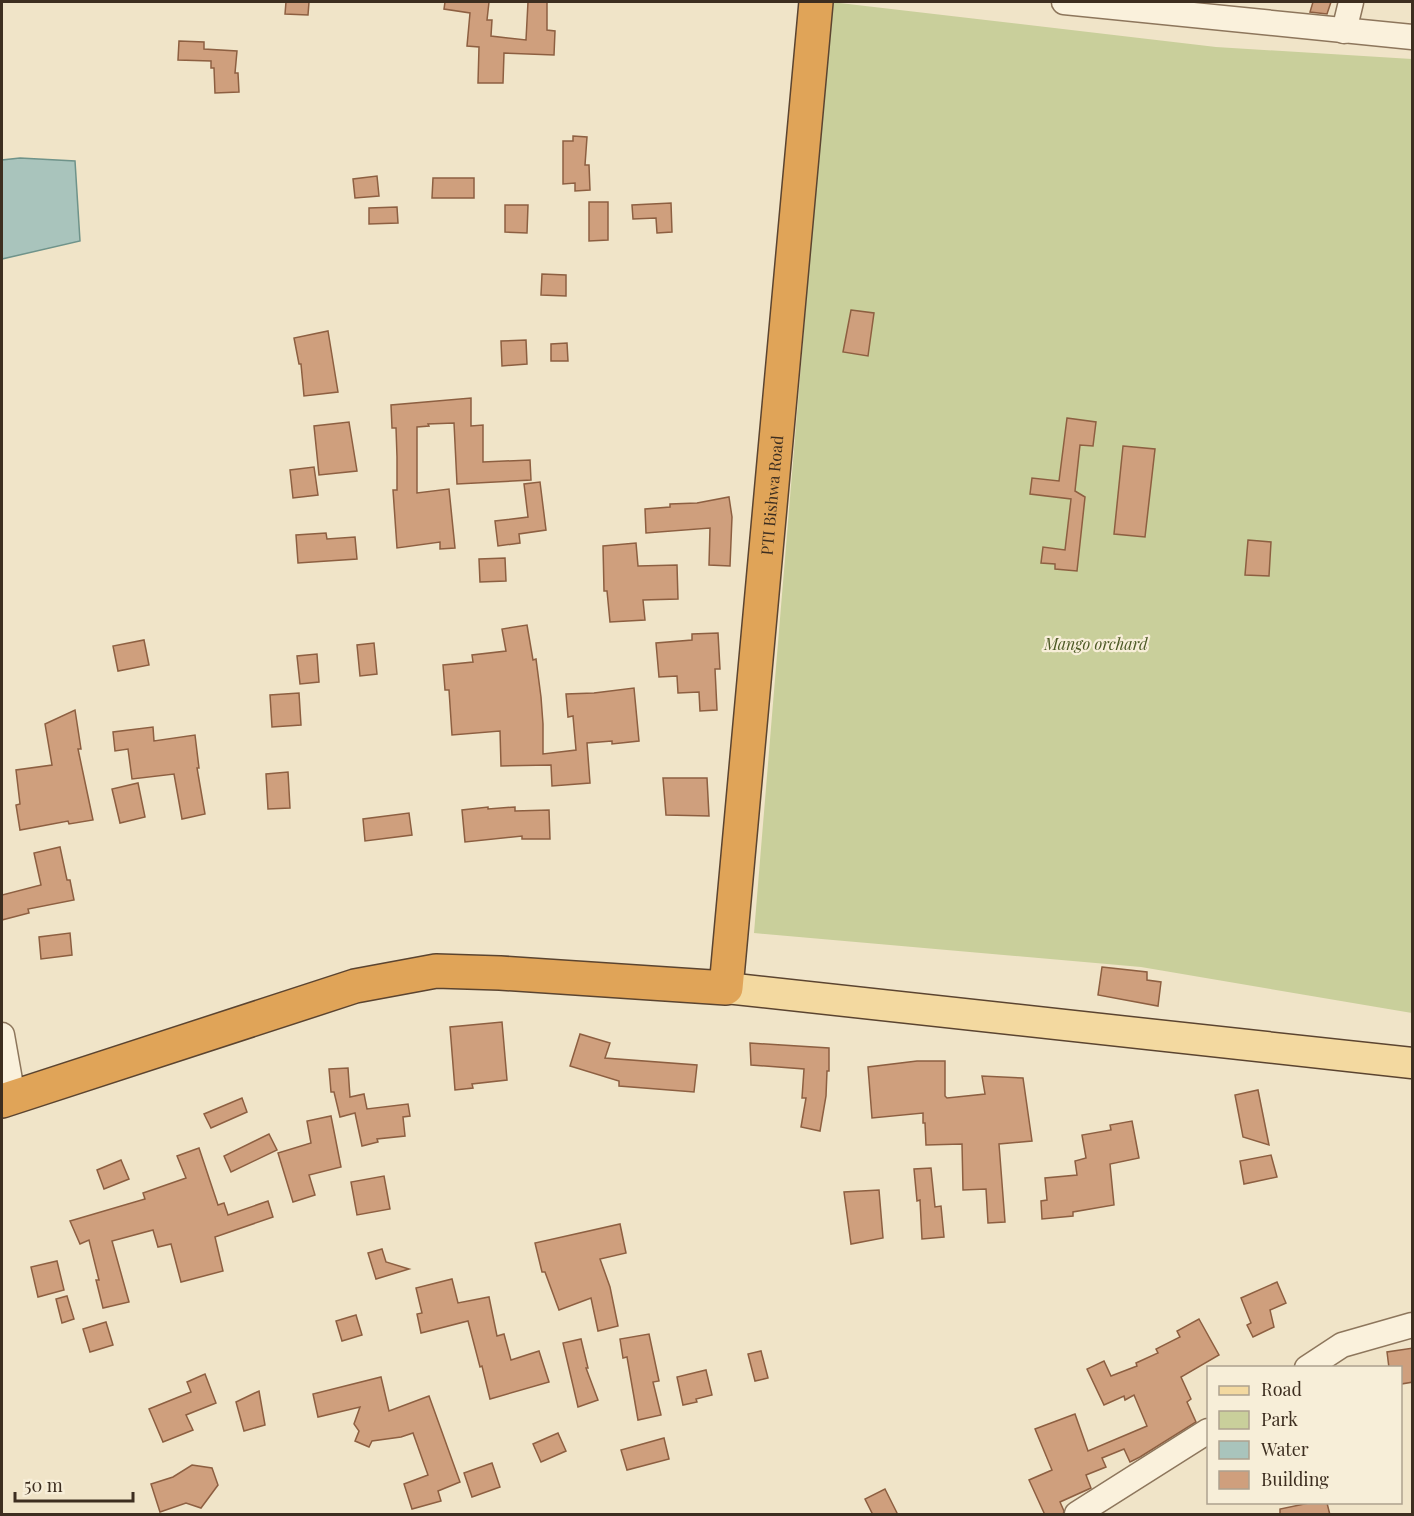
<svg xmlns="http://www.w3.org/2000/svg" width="1414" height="1516" viewBox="0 0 1414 1516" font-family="'Playfair Display',serif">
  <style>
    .green { fill: #c9cf9b }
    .water { fill: #a9c4bc; stroke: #6f938a; stroke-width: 1.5 }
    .building { fill: #cf9f7d; stroke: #8d5f41; stroke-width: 1.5 }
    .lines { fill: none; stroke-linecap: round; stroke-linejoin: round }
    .minor-casing { stroke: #8d765c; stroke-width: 27 }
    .major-casing { stroke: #5b4430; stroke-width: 33 }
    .highway-casing { stroke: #5b4430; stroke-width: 36 }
    .minor { stroke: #faf1dc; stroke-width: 24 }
    .major { stroke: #f3d9a0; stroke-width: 30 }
    .highway { stroke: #e0a458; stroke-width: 33 }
    .labels { text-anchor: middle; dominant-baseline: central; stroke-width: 4.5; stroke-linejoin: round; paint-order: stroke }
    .street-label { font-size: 16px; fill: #3d2e20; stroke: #f7eed8 }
    .park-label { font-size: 16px; font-style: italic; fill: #4d5a26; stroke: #f7eed8 }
  </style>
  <rect width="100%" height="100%" fill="#f0e4c8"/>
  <path class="green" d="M831 2 1216 47 1412 59V1013L1141 967 754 933Z"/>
  <path class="water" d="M20 158 75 161 80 241 2 259V160Z"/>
  <g class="building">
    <path d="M286 2H309L308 15 285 14Z"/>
    <path d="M445 2H489L487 20H492L491 36 526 40 528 2H547V30L555 31 554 55 504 53 503 83H478L479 47 467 46 470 13 444 9Z"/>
    <path d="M1313 2H1331L1327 14 1310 12Z"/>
    <path d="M179 41 204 42V49L237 51 235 73H238L239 92 215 93 214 68H211V61L178 60Z"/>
    <path d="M573 136 587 137 585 165H589L590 190 575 191V183L563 184V141H573Z"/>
    <path d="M377 176 379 196 355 198 353 179Z"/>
    <path d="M433 178H474V198H432Z"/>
    <path d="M589 202H608V240L589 241Z"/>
    <path d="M671 203 672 232 657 233 656 218 633 219 632 205Z"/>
    <path d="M505 205H528L527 233 505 232Z"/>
    <path d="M397 207 398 223 369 224V208Z"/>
    <path d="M542 274 566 275V296L541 295Z"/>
    <path d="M851 310 874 313 868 356 843 352Z"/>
    <path d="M328 331 338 392 304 396 301 364H299L294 338Z"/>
    <path d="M526 340 527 364 502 366 501 341Z"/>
    <path d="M567 343 568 361H551V344Z"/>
    <path d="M471 398V426L483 425V462L530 460 531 480 457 484 454 423 428 424 429 426 417 427V493L449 489 455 548 440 549V542L397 548 393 490H397V457L396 428H392L391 405Z"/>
    <path d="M1067 418 1096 422 1093 446 1080 445 1075 491 1085 497 1077 571 1055 569V564L1041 563 1043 547 1065 550 1071 499 1030 494 1032 478 1059 481Z"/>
    <path d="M349 422 357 471 319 475 314 426Z"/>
    <path d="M1123 446 1155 449 1145 537 1114 534Z"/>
    <path d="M314 467 318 495 293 498 290 470Z"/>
    <path d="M540 482 546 530 519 534 520 543 498 546 495 521 528 517 524 484Z"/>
    <path d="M729 497 732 517 730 566 709 565 710 528 646 533 645 509 670 507V504L697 503Z"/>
    <path d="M326 533 327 539 355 537 357 559 298 563 296 535Z"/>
    <path d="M1248 540 1271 542 1269 576 1245 575Z"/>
    <path d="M636 543 638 566 677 565 678 599 643 600 645 620 610 622 607 591H604L603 546Z"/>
    <path d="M505 558 506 581 480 582 479 559Z"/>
    <path d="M527 625 533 660 536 659 541 697 543 724V754L576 750 573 716 568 717 566 694 594 693 634 688 639 741 612 744V741L587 743 590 783 552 786 551 765 501 766 500 731 452 735 449 690H445L443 665 473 662 472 655 506 651 502 629Z"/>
    <path d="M718 633 720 669H715L717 710 700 711 699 692 678 693 677 676 659 677 656 643 692 640V634Z"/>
    <path d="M144 640 149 665 118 671 113 646Z"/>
    <path d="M374 643 377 674 360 676 357 645Z"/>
    <path d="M317 654 319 682 300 684 297 656Z"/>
    <path d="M299 693 301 725 272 727 270 695Z"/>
    <path d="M75 710 81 749H78L93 820 69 824 68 821 20 830 16 805 20 804 16 770 52 765 45 724Z"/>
    <path d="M153 727 154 741 195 735 199 768H197L205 814 182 819 174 774 132 779 128 749 115 751 113 732Z"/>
    <path d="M288 772 290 808 268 809 266 774Z"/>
    <path d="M663 778H707L709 816 666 815Z"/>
    <path d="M138 783 145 817 120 823 112 789Z"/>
    <path d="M488 807V809L515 807V811L549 810 550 839H522V836L465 842 462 810Z"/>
    <path d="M409 813 412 835 365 841 363 819Z"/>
    <path d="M60 847 67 880H70L74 900 28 909 29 913 2 920V895L41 885 34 853Z"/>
    <path d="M70 933 72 955 41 959 39 937Z"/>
    <path d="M1102 967 1147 972V980L1161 982 1158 1006 1098 995Z"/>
    <path d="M502 1022 507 1080 472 1084 473 1088 455 1090 450 1027Z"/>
    <path d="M580 1034 610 1043 605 1058 697 1065 694 1092 619 1086V1081L570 1066Z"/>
    <path d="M750 1043 829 1048V1071H827L826 1096 820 1131 801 1127 806 1098H802L804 1069 751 1065Z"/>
    <path d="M917 1061H945V1096L947 1098 985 1094 982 1076 1023 1078 1032 1141 999 1144 1005 1222 988 1223 986 1189 963 1190 962 1144 926 1145 925 1123H923V1113L872 1118 868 1067Z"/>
    <path d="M348 1068 350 1097 364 1094 367 1109 408 1104 410 1116 403 1117 405 1136 377 1139 378 1142 362 1146 355 1113 340 1117 334 1092H331L329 1069Z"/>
    <path d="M1258 1090 1269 1145 1243 1137 1235 1095Z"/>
    <path d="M242 1098 247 1112 211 1128 204 1114Z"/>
    <path d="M331 1116 341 1167 309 1175 315 1195 293 1202 278 1153 311 1143 307 1121Z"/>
    <path d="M1132 1121 1139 1158 1110 1164 1114 1205 1073 1212V1216L1042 1219 1041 1201 1047 1200 1045 1178 1077 1175 1075 1161 1086 1158 1082 1135 1111 1130 1110 1125Z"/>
    <path d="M269 1134 277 1150 231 1172 224 1156Z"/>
    <path d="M199 1148 218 1205 224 1203 228 1215 268 1201 273 1217 215 1237 223 1271 181 1282 171 1244 158 1247 153 1230 112 1241 129 1302 103 1308 96 1280H99L89 1240 80 1244 70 1221 145 1199 143 1193 186 1178 177 1156Z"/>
    <path d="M1271 1155 1277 1177 1244 1184 1240 1161Z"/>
    <path d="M121 1160 129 1179 104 1189 97 1170Z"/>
    <path d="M931 1168 935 1207 941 1206 944 1237 922 1239 920 1200 917 1201 914 1169Z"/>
    <path d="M384 1176 390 1209 357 1215 351 1182Z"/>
    <path d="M879 1190 883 1238 851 1244 844 1192Z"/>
    <path d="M620 1224 626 1253 600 1259 610 1287 618 1326 598 1331 591 1298 559 1310 545 1272H542L535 1243Z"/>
    <path d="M382 1249 386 1262 409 1269 376 1279 368 1253Z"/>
    <path d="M57 1261 64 1290 38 1297 31 1267Z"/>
    <path d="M452 1279 458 1303 489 1297 497 1336 504 1334 511 1360 539 1351 549 1382 490 1399 482 1366 480 1367 468 1321 421 1333 417 1314 422 1313 416 1288Z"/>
    <path d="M1277 1282 1286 1303 1270 1310 1274 1327 1253 1337 1247 1325 1251 1323 1241 1298Z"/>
    <path d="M67 1296 74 1319 62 1323 56 1299Z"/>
    <path d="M356 1315 362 1335 342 1341 336 1321Z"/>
    <path d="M1199 1319 1219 1355 1181 1377 1191 1399 1187 1402 1196 1422 1140 1457 1130 1462 1124 1449 1102 1458 1106 1467 1086 1475 1091 1488 1060 1502 1064 1511 1063 1515H1045L1029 1480 1052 1470 1035 1429 1075 1414 1088 1451 1147 1426 1134 1395 1125 1400 1124 1396 1104 1405 1087 1369 1104 1361 1111 1376 1137 1366 1136 1363 1158 1353 1156 1349 1180 1337 1177 1331Z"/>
    <path d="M106 1322 113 1345 90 1352 83 1329Z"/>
    <path d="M649 1334 659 1381 653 1382 661 1415 638 1420 627 1357 623 1358 620 1339Z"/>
    <path d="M581 1339 588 1368H586L598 1400 578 1407 563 1343Z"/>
    <path d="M1413 1348V1382L1401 1384V1368H1389L1387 1352Z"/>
    <path d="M761 1351 768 1378 755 1381 748 1354Z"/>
    <path d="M706 1370 712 1395 696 1399 697 1402 683 1405 677 1377Z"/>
    <path d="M205 1374 216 1403 186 1415 193 1430 163 1442 149 1409 191 1392 187 1382Z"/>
    <path d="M381 1377 389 1411 429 1396 460 1482 438 1491 441 1501 412 1509 404 1484 428 1475 413 1433 401 1437 372 1441 369 1447 355 1441 359 1431 354 1424 360 1407 318 1417 313 1394Z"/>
    <path d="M259 1391 265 1425 244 1431 236 1402Z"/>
    <path d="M558 1433 566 1451 541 1462 533 1444Z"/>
    <path d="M664 1438 669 1459 627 1470 621 1450Z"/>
    <path d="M492 1463 500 1487 472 1497 464 1473Z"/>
    <path d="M192 1465 212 1468 218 1485 201 1508 186 1503 160 1512 151 1484 173 1477Z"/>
    <path d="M885 1489 898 1515H873L865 1499Z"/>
    <path d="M1309 1503H1327L1330 1515H1280V1509Z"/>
  </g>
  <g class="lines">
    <defs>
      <g id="minor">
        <path d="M1064 2 1412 37"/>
        <path d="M1344 31 1351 2"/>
        <path d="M2 1035 13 1097"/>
        <path d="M1307 1368 1342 1345 1412 1325"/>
        <path d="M1077 1514 1208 1431"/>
      </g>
      <path id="major" d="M726 988 1412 1063"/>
      <g id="highway">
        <path id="s1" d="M2 1101 355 986 436 971 500 973 726 988 816 2"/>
      </g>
    </defs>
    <use href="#minor" class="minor-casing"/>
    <use href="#major" class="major-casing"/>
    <use href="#highway" class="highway-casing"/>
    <use href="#minor" class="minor"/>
    <use href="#major" class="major"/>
    <use href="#highway" class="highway"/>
  </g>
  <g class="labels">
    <g class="street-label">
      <text stroke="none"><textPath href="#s1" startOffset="1239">PTI Bishwa Road</textPath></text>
    </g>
    <g class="park-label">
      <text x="1096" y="643">Mango orchard</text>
    </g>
  </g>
  <rect width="1414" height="1516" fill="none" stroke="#3d2e20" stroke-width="6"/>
  <rect x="1207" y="1366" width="195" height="138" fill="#f7eed8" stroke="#ada18e" stroke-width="1.5"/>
  <rect x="1219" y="1386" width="30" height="9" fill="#f3d9a0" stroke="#ada18e" stroke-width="1.5"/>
  <text x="1261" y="1396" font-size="18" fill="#3d2e20">Road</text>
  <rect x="1219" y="1411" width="30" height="18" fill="#c9cf9b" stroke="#ada18e" stroke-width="1.5"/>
  <text x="1261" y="1426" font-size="18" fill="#3d2e20">Park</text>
  <rect x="1219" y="1441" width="30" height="18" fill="#a9c4bc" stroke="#ada18e" stroke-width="1.5"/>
  <text x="1261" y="1456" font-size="18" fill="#3d2e20">Water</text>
  <rect x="1219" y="1471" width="30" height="18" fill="#cf9f7d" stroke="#ada18e" stroke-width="1.5"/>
  <text x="1261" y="1486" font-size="18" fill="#3d2e20">Building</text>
  <path d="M15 1492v9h118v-9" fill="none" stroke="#3d2e20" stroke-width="3"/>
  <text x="24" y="1492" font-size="18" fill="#3d2e20" stroke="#f7eed8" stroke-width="4.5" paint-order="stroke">50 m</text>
</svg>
